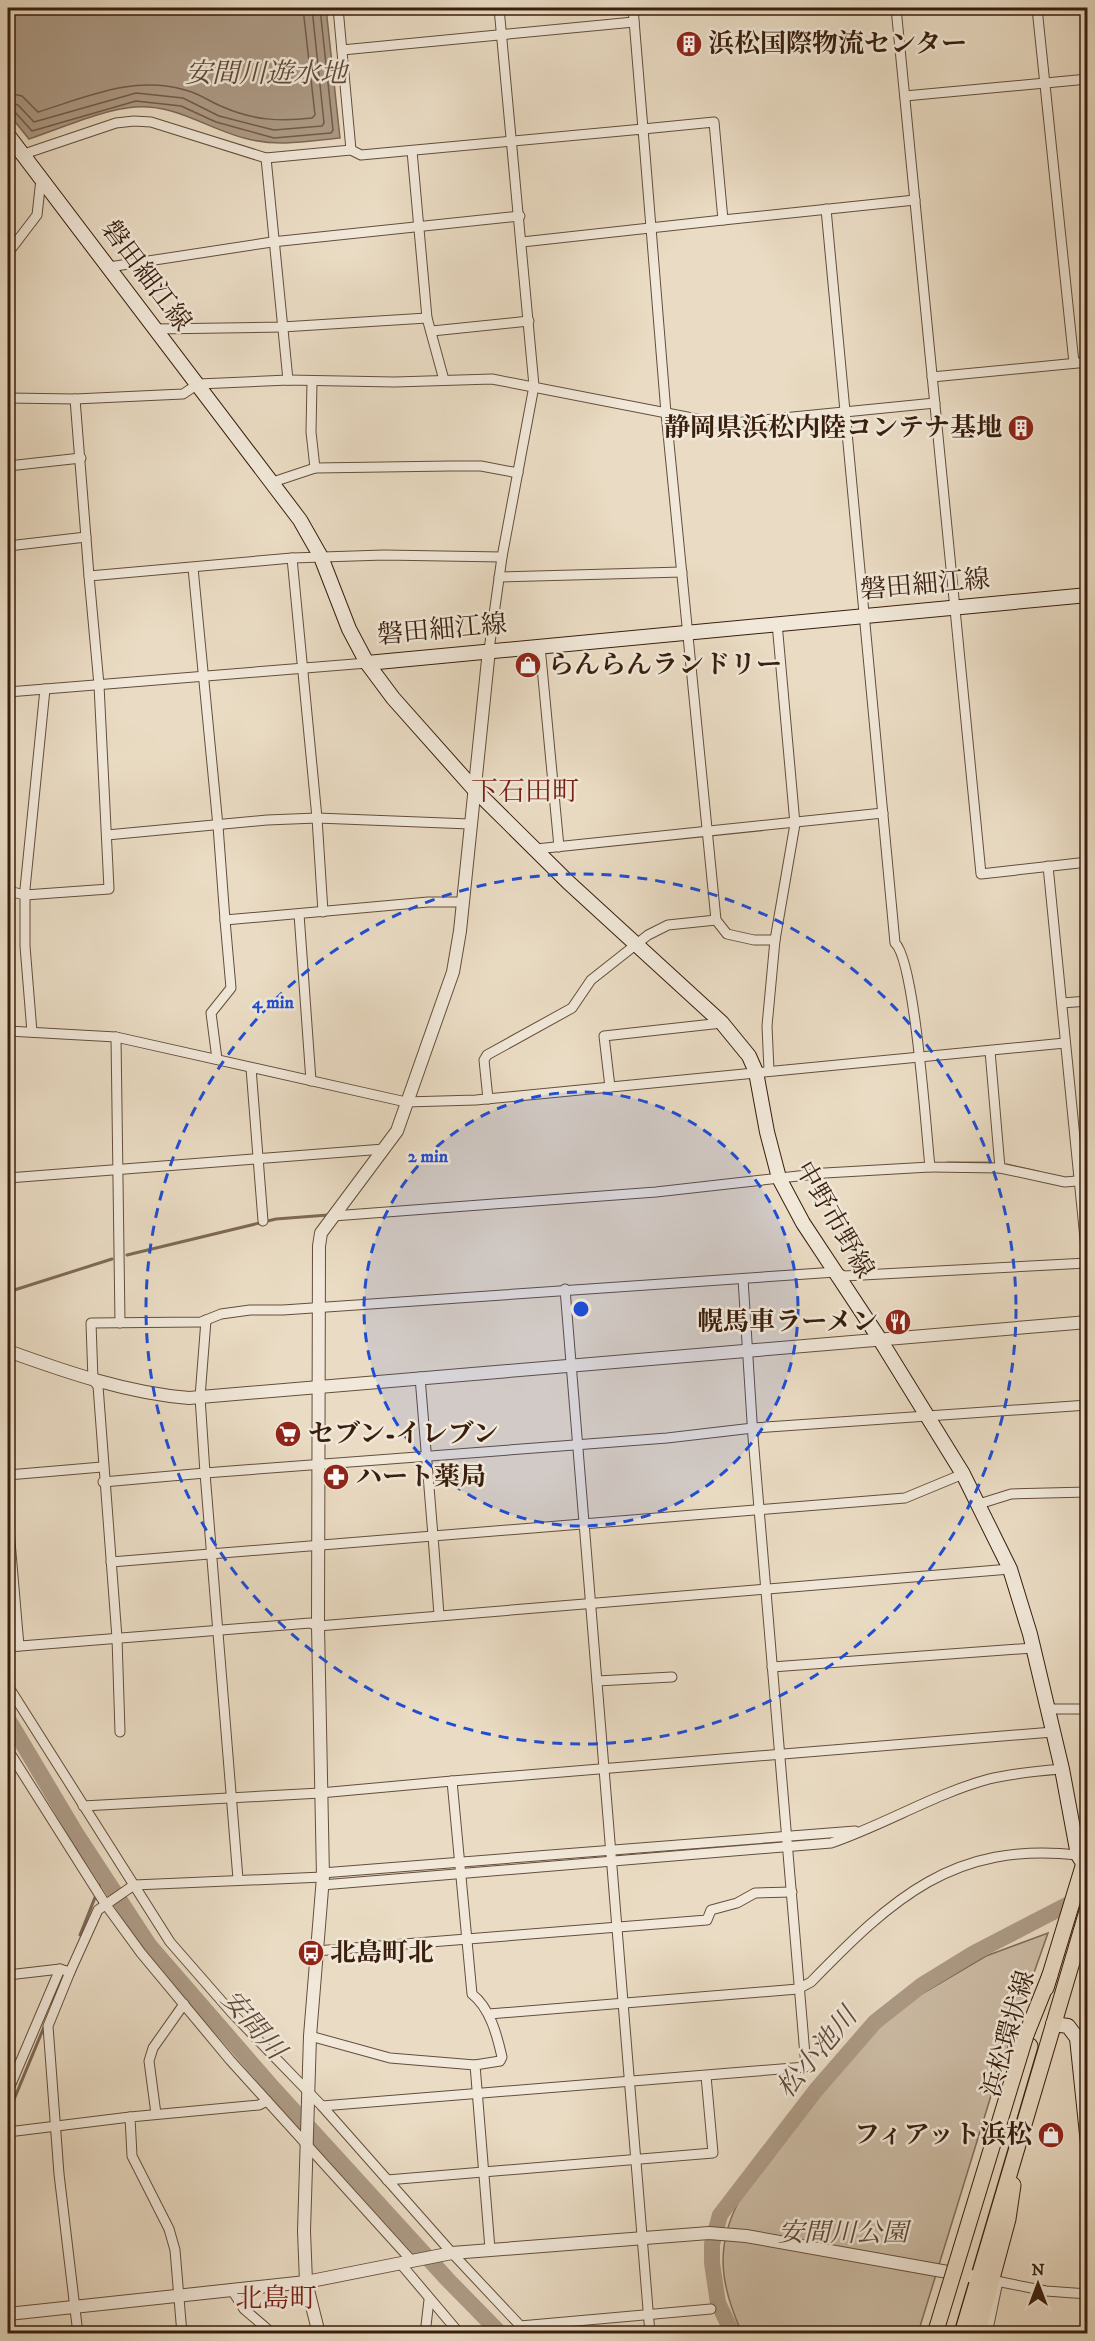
<svg xmlns="http://www.w3.org/2000/svg" width="1095" height="2341" viewBox="0 0 1095 2341" font-family="'IM FELL DW Pica','Noto Serif JP',serif">
  <style>
    .green { fill: #ccbca5; stroke: #826d59; stroke-width: 1.5 }
    .water { fill: #ad9b86; stroke: #7e6956; stroke-width: 1.5 }
    .lines { fill: none; stroke-linecap: round; stroke-linejoin: round }
    .shore { stroke: #725c4a; stroke-width: 1.5 }
    .stream { stroke: #7e6956; stroke-width: 3 }
    .river { stroke: #ad9b86; stroke-width: 16 }
    .minor-casing { stroke: #644e3b; stroke-width: 11 }
    .tertiary-casing { stroke: #644e3b; stroke-width: 14 }
    .secondary-casing { stroke: #381e0d; stroke-width: 16 }
    .primary-casing { stroke: #381e0d; stroke-width: 17 }
    .trunk-casing { stroke: #381e0d; stroke-width: 17 }
    .minor { stroke: #f1e8d9; stroke-width: 9 }
    .tertiary { stroke: #f1e8d9; stroke-width: 12 }
    .secondary { stroke: #f1e8d9; stroke-width: 14 }
    .primary { stroke: #eadcc4; stroke-width: 15 }
    .trunk { stroke: #eadcc4; stroke-width: 15 }
    .trunk-bridge-casing { stroke: #381e0d; stroke-width: 17; stroke-linecap: butt }
    .trunk-bridge { stroke: #eadcc4; stroke-width: 15 }
    .ring { fill: none; stroke: #1d4ed8; stroke-width: 3; stroke-dasharray: 10 8 }
    .labels { text-anchor: middle; dominant-baseline: central; stroke-width: 5; stroke-linejoin: round; paint-order: stroke }
    .poi-label { font-size: 26px; font-weight: bold; fill: #381e0d; stroke: #f1e8d9; text-anchor: start }
    .street-label { font-size: 26px; fill: #381e0d; stroke: #f1e8d9 }
    .park-label { font-size: 26px; font-style: italic; fill: #5d4633; stroke: #f1e8d9 }
    .water-label { font-size: 27px; font-style: italic; fill: #614a37; stroke: #f1e8d9 }
    .neighbourhood-label { font-size: 27px; fill: #7a1f14; stroke: #f1e8d9 }
    .centre { fill: #1d4ed8; stroke: #f1e8d9; stroke-width: 3 }
    .ring-label { font-size: 18px; text-anchor: middle; font-weight: bold; fill: #1d4ed8; stroke: #f1e8d9; stroke-width: 5; stroke-linejoin: round; paint-order: stroke }
  </style>
  <rect width="100%" height="100%" fill="#eadcc4"/>
  <filter id="stains"><feTurbulence type="fractalNoise" baseFrequency=".00333" numOctaves="4"/><feColorMatrix values="0 0 0 0 .2 0 0 0 0 .09 0 0 0 0 .02 0 0 0 .5 -.17"/></filter>
  <radialGradient id="worn" r=".72"><stop offset=".6" stop-color="#630" stop-opacity="0"/><stop offset="1" stop-color="#630" stop-opacity=".3"/></radialGradient>
  <path class="green" d="M1048 1933 994 2086 918 2333H742C721 2287 714 2248 739 2201L843 2064 874 2030 908 2002 986 1956Z"/>
  <path class="water" d="M8 8H326L340 138C309 141 279 147 248 139 209 130 177 104 135 107 104 109 59 129 29 139L8 113Z"/>
  <g class="lines">
    <g class="shore">
      <path d="M8 93 22 96 38 112C87 97 134 75 185 90 199 93 210 102 223 107 253 120 280 122 312 118L315 115 303 8"/>
      <path d="M8 102 18 105 34 122 136 93 183 98 219 116 274 130 322 126 324 123 312 8"/>
      <path d="M8 109 14 111 32 131 136 101 181 106 216 122 274 138 331 133 333 130 320 8"/>
    </g>
    <g class="stream">
      <path d="M947 1163H990"/>
      <path d="M1007 1165 1038 1172"/>
      <path d="M127 1255 276 1219 328 1215"/>
      <path d="M8 1292 112 1259"/>
      <path d="M80 1935 104 1875"/>
      <path d="M52 2004 62 1977"/>
      <path d="M8 2114 44 2027"/>
    </g>
    <g class="river">
      <path d="M8 1719 77 1835 149 1945 273 2088 448 2280 501 2334"/>
      <path d="M733 2334 718 2303 712 2263V2244L720 2215 816 2090 875 2022 922 1985 974 1953 1088 1894"/>
    </g>
    <defs>
      <g id="minor">
        <path d="M338 8 351 150"/>
        <path d="M633 8 643 129 714 122 723 220 915 200"/>
        <path d="M896 8 981 874 1088 862"/>
        <path d="M1037 8 1074 363"/>
        <path d="M342 50 634 22"/>
        <path d="M905 96 1088 79"/>
        <path d="M412 151 427 318 444 380"/>
        <path d="M24 154 116 123 134 121 151 122 266 158 351 150 361 155 643 129 666 413 716 920 668 925 648 935 591 980 572 1008 487 1055 484 1060 488 1099"/>
        <path d="M266 158 288 380"/>
        <path d="M826 209 895 943C915 961 926 1131 930 1167L1000 1168 1065 1182 1088 1180"/>
        <path d="M522 242 723 220"/>
        <path d="M8 253 37 215 41 179"/>
        <path d="M109 267 272 242 520 216"/>
        <path d="M156 329 282 327 427 318"/>
        <path d="M432 331 529 321"/>
        <path d="M932 377 1088 362"/>
        <path d="M312 382 311 432 315 468"/>
        <path d="M8 398 75 399 183 394 198 384 288 380 395 382 492 379 723 424 935 403"/>
        <path d="M75 399 89 576"/>
        <path d="M8 466 81 458"/>
        <path d="M273 482 315 468 451 466H481L518 473"/>
        <path d="M8 546 86 537"/>
        <path d="M292 558 317 818 323 912"/>
        <path d="M193 568 218 826 225 920 428 902H462"/>
        <path d="M499 577 682 572"/>
        <path d="M8 610V655"/>
        <path d="M540 646 559 847"/>
        <path d="M489 650 502 557 534 386 499 8"/>
        <path d="M8 692 367 663"/>
        <path d="M107 835 267 820 317 818 470 824"/>
        <path d="M536 849 883 813"/>
        <path d="M1048 866 1088 1269"/>
        <path d="M8 891 25 895 109 889 99 685 89 576 292 558 384 555 502 557"/>
        <path d="M299 914 311 1081"/>
        <path d="M716 920 727 934 754 940H775"/>
        <path d="M1062 1003 1088 1001"/>
        <path d="M8 1031 116 1037 406 1102 476 1100 1065 1043"/>
        <path d="M32 1032 25 946V889L45 689"/>
        <path d="M116 1037 120 1323"/>
        <path d="M990 1051 1000 1168"/>
        <path d="M217 1059 211 1013 231 988 225 920"/>
        <path d="M251 1068 263 1221"/>
        <path d="M769 1070 767 1026 775 940 795 824 777 623"/>
        <path d="M610 1087 604 1036 722 1023"/>
        <path d="M8 1178 384 1149"/>
        <path d="M333 1216 656 1192 825 1173 930 1167"/>
        <path d="M565 1289 650 2334"/>
        <path d="M206 1320 200 1397 205 1473 667 1438 753 1428 1088 1405"/>
        <path d="M8 1475 102 1467"/>
        <path d="M103 1482 205 1473 238 1879"/>
        <path d="M979 1504 1011 1494 1088 1492"/>
        <path d="M8 1518 19 1646"/>
        <path d="M111 1562 433 1536 420 1377"/>
        <path d="M439 1615 433 1536 905 1498 963 1474"/>
        <path d="M8 1647 310 1623 318 1626 1010 1569"/>
        <path d="M772 1667 1033 1648"/>
        <path d="M597 1681 672 1677"/>
        <path d="M8 1686 170 1942 232 2013 322 2106 452 2253 528 2334"/>
        <path d="M1048 1709H1088"/>
        <path d="M120 1732 117 1638 98 1386 93 1380 91 1323 201 1322 221 1314 250 1310H283L836 1272 844 1276 1087 1263"/>
        <path d="M8 1750 106 1905 141 1953 230 2060 412 2261"/>
        <path d="M452 1781 1053 1732"/>
        <path d="M83 1806 320 1793 452 1781 472 1994C490 2008 497 2035 502 2057L500 2061 475 2065 490 2249"/>
        <path d="M322 1873 855 1831"/>
        <path d="M322 1885 831 1843C884 1825 934 1794 989 1779 1013 1773 1038 1771 1062 1769"/>
        <path d="M316 1951 707 1920 711 1910 737 1903 755 1893 792 1892"/>
        <path d="M70 1972 48 2026 59 2174 78 2334"/>
        <path d="M8 1975 60 1969"/>
        <path d="M489 2014 798 1989 811 1982C892 1899 953 1841 1078 1855"/>
        <path d="M310 2036 390 2058 475 2065"/>
        <path d="M8 2091 60 1969 70 1972 98 1910 134 1885 323 1877"/>
        <path d="M322 2106 806 2067 753 1437 743 1279"/>
        <path d="M156 2114 149 2061 153 2048 184 2004"/>
        <path d="M8 2132 130 2117"/>
        <path d="M387 2180 713 2153 706 2076"/>
        <path d="M400 2263 460 2334"/>
        <path d="M991 2280 1046 2291 1088 2294"/>
        <path d="M232 2290 244 2309 273 2334"/>
        <path d="M520 2326 711 2309"/>
        <path d="M182 2334 175 2250 169 2229 132 2156 130 2117 259 2105 267 2101"/>
        <path d="M425 2334 429 2300"/>
        <path d="M987 2334 998 2281"/>
        <path d="M1077 2334 1088 2332"/>
      </g>
      <g id="tertiary">
        <path d="M8 1351C66 1372 127 1393 189 1398L1088 1322"/>
        <path d="M8 2314 306 2282 452 2253 709 2233 746 2236 987 2279"/>
        <path d="M319 2334 306 2282 304 2231 310 2036 323 1877 318 1626 319 1246 321 1233 397 1131 453 972 460 931 489 650"/>
      </g>
      <g id="secondary">
        <path d="M8 135 300 520 321 557 349 629 367 663 393 698 473 788 568 882 722 1023 749 1056 756 1072 767 1132 779 1178 803 1223 879 1338 963 1474 1010 1569 1030 1634 1062 1769 1078 1855 1088 1871"/>
        <path d="M367 663 1088 595"/>
        <path d="M1053 2024 1068 2026 1077 2038 1088 2144"/>
      </g>
      <g id="primary">
        <path d="M1046 1988 1088 1850"/>
        <path d="M945 2334 1030 2046"/>
        <path d="M962 2334 1088 1908"/>
        <path d="M977 2334 1008 2219 1013 2185"/>
      </g>
      <path id="trunk" d="M1026 2035 1050 1975"/>
    </defs>
    <use href="#minor" class="minor-casing"/>
    <use href="#tertiary" class="tertiary-casing"/>
    <use href="#secondary" class="secondary-casing"/>
    <use href="#primary" class="primary-casing"/>
    <use href="#trunk" class="trunk-casing"/>
    <use href="#minor" class="minor"/>
    <use href="#tertiary" class="tertiary"/>
    <use href="#secondary" class="secondary"/>
    <use href="#primary" class="primary"/>
    <use href="#trunk" class="trunk"/>
    <defs>
      <path id="trunk-bridge" d="M935 2334 1026 2035"/>
    </defs>
    <use href="#trunk-bridge" class="trunk-bridge-casing"/>
    <use href="#trunk-bridge" class="trunk-bridge"/>
  </g>
  <circle cx="581" cy="1309" r="217" fill="#1d4ed8" fill-opacity=".12"/>
  <g class="ring">
    <circle cx="581" cy="1309" r="217"/>
    <circle cx="581" cy="1309" r="435"/>
  </g>
  <defs>
    <symbol id="building-disc" viewBox="-11 -11 22 22"><circle r="9.5" fill="#8f2418" stroke="#f1e8d9"/><path d="M-4-6H4V6H1V3H-1V6H-4ZM-2.5-4.3h1.7v1.8h-1.7ZM.8-4.3h1.7v1.8H.8ZM-2.5-1h1.7V.8h-1.7ZM.8-1h1.7V.8H.8Z" fill="#fff"/></symbol>
    <symbol id="shop-disc" viewBox="-11 -11 22 22"><circle r="9.5" fill="#8f2418" stroke="#f1e8d9"/><path d="M-5-2.5h2.3a2.7 3.5 0 0 1 5.4 0H5L5.5 6h-11ZM-1.5-2.5h3a1.5 2.3 0 0 0-3 0Z" fill="#fff"/></symbol>
    <symbol id="restaurant-disc" viewBox="-11 -11 22 22"><circle r="9.5" fill="#8f2418" stroke="#f1e8d9"/><path d="M-5-6h1v4h1v-4h1v4h1v-4h1v5L-1.5 .5V6h-2V.5L-5-1ZM5-6V6H3V1.5H1.5Q1.5-4 5-6Z" fill="#fff"/></symbol>
    <symbol id="supermarket-disc" viewBox="-11 -11 22 22"><circle r="9.5" fill="#8f2418" stroke="#f1e8d9"/><path d="M-6-5.5h2.5l.6 2H6L4.5 2H-2.5L-4.4-4H-6ZM-1.5 3.2a1.3 1.3 0 1 0 .1 0ZM3 3.2a1.3 1.3 0 1 0 .1 0Z" fill="#fff"/></symbol>
    <symbol id="pharmacy-disc" viewBox="-11 -11 22 22"><circle r="9.5" fill="#8f2418" stroke="#f1e8d9"/><path d="M-2-6h4v4h4v4h-4v4h-4v-4h-4v-4h4Z" fill="#fff"/></symbol>
    <symbol id="bus-disc" viewBox="-11 -11 22 22"><circle r="9.5" fill="#8f2418" stroke="#f1e8d9"/><path d="M-5-6H5V4H4V6H2V4H-2V6H-4V4H-5ZM-3.5-4V0h7V-4ZM-3.5 1.2v1.5H-2V1.2ZM2 1.2v1.5H3.5V1.2Z" fill="#fff"/></symbol>
  </defs>
  <g fill-rule="evenodd">
    <use href="#building-disc" x="674" y="29" width="30" height="30"/>
    <use href="#building-disc" x="1006" y="413" width="30" height="30"/>
    <use href="#shop-disc" x="513" y="650" width="30" height="30"/>
    <use href="#restaurant-disc" x="883" y="1307" width="30" height="30"/>
    <use href="#supermarket-disc" x="273" y="1419" width="30" height="30"/>
    <use href="#pharmacy-disc" x="321" y="1462" width="30" height="30"/>
    <use href="#bus-disc" x="296" y="1938" width="30" height="30"/>
    <use href="#shop-disc" x="1036" y="2120" width="30" height="30"/>
  </g>
  <g class="labels">
    <g class="poi-label">
      <text x="708" y="44">浜松国際物流センター</text>
      <text x="1002" y="428" text-anchor="end">静岡県浜松内陸コンテナ基地</text>
      <text x="548" y="665">らんらんランドリー</text>
      <text x="878" y="1322" text-anchor="end">幌馬車ラーメン</text>
      <text x="308" y="1434">セブン-イレブン</text>
      <text x="356" y="1477">ハート薬局</text>
      <text x="330" y="1953">北島町北</text>
      <text x="1032" y="2135" text-anchor="end">フィアット浜松</text>
    </g>
    <g class="street-label">
      <text transform="translate(146 276) rotate(53)">磐田細江線</text>
      <text transform="translate(925 585) rotate(-5)">磐田細江線</text>
      <text transform="translate(442 630) rotate(-5)">磐田細江線</text>
      <text transform="translate(834 1220) rotate(60)">中野市野線</text>
      <text transform="translate(1009 2034) rotate(-74)">浜松環状線</text>
    </g>
    <g class="park-label">
      <text x="843" y="2233">安間川公園</text>
    </g>
    <g class="water-label">
      <text x="266" y="74">安間川遊水地</text>
      <text transform="translate(253 2025) rotate(49)">安間川</text>
      <text transform="translate(817 2053) rotate(-50)">松小池川</text>
    </g>
    <g class="neighbourhood-label">
      <text x="525" y="792">下石田町</text>
      <text x="276" y="2299">北島町</text>
    </g>
  </g>
  <circle cx="581" cy="1309" r="9" class="centre"/>
  <g class="ring-label">
    <text x="273" y="1008">4 min</text>
    <text x="428" y="1162">2 min</text>
  </g>
  <rect width="1095" height="2341" fill="none" stroke="#eadcc4" stroke-width="30"/>
  <rect x="9" y="9" width="1077" height="2323" fill="none" stroke="#381e0d" stroke-width="3"/>
  <rect x="15" y="15" width="1065" height="2311" fill="none" stroke="#381e0d" stroke-width="1.5"/>
  <g transform="translate(1038 2284)" stroke="#f1e8d9" stroke-width="4.5" paint-order="stroke">
  <path d="M0-4.5L10 22L0 15L-10 22Z" fill="#381e0d"/>
  <text y="-9" font-size="16" font-weight="bold" text-anchor="middle" fill="#381e0d">N</text>
  </g>
  <rect width="100%" height="100%" filter="url(#stains)"/>
  <rect width="100%" height="100%" fill="url(#worn)"/>
</svg>
